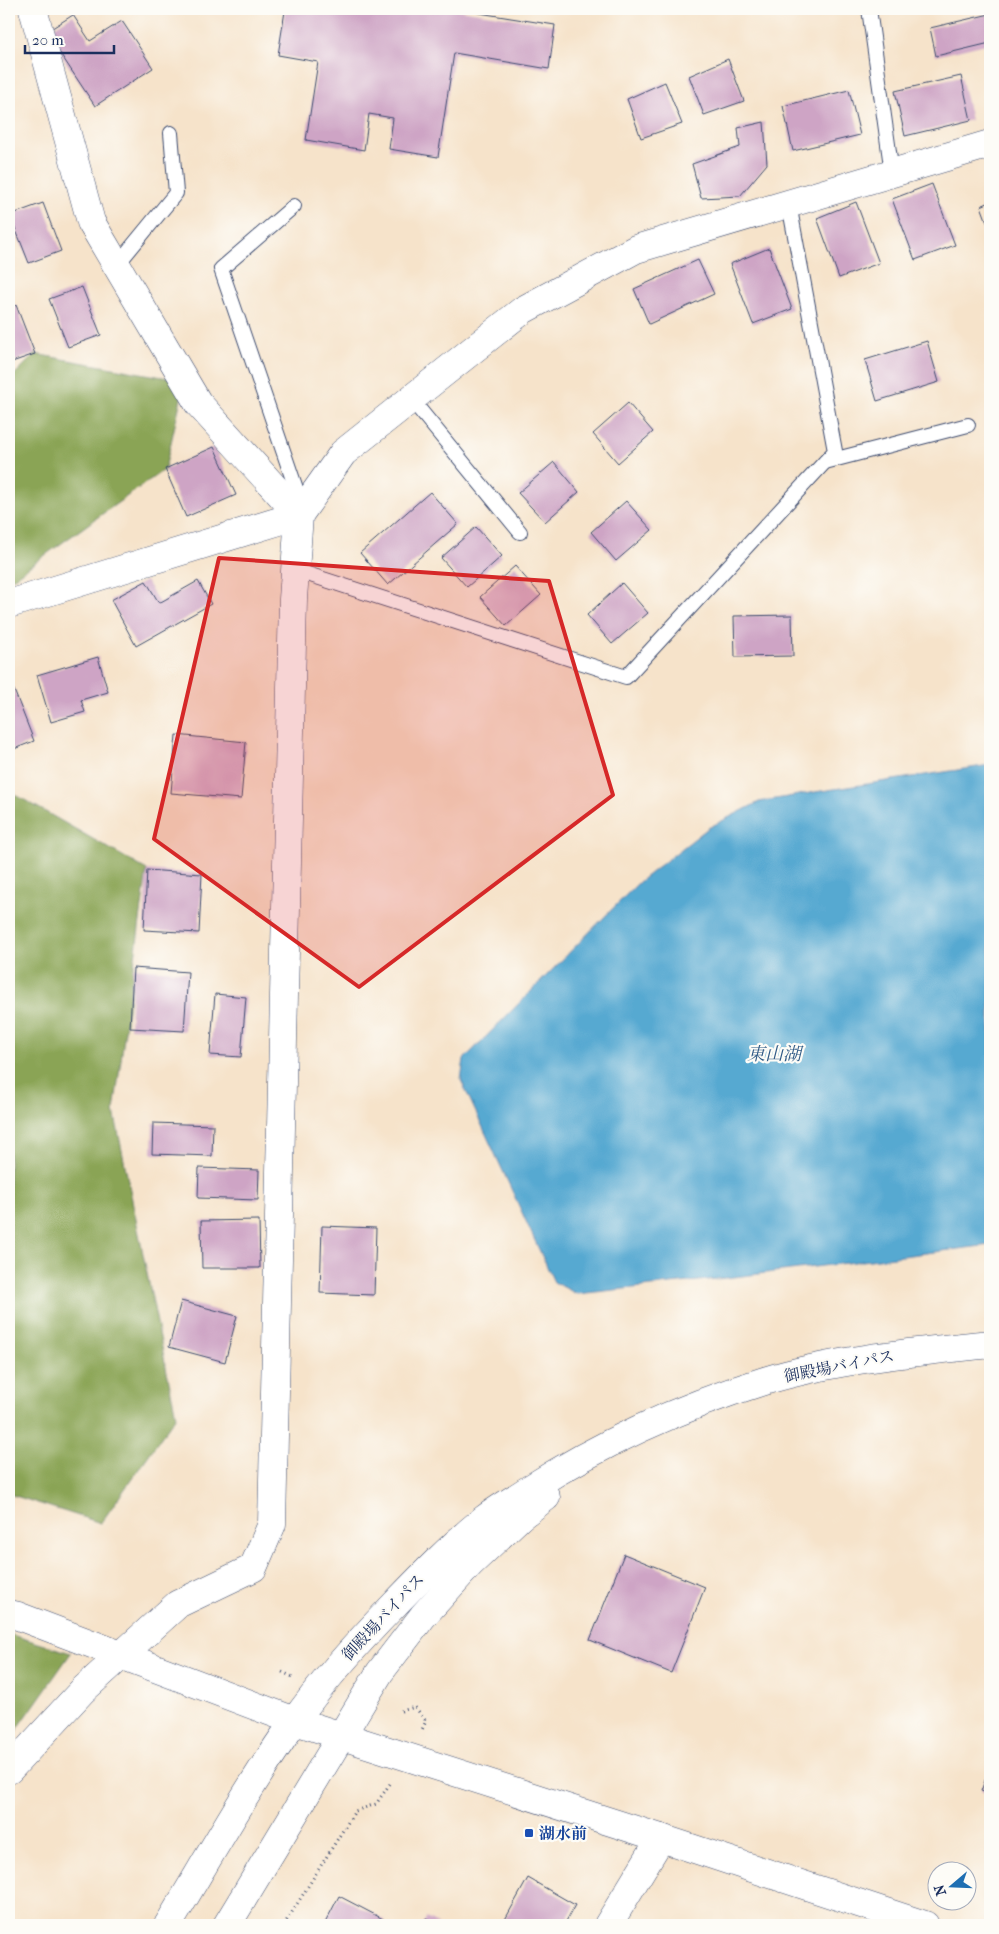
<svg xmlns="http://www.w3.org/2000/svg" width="999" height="1934" viewBox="0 0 999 1934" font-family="'IM FELL French Canon','Noto Serif JP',serif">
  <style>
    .forest { fill: #8aa455; stroke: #526a5a }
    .water { fill: #56a9d1; stroke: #386c98 }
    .building { fill: #cea4c5 }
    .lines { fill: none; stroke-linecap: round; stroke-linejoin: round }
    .lane-casing { stroke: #3c4a6e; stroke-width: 16 }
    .street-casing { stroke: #3c4a6e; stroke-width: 29 }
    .secondary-casing { stroke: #3c4a6e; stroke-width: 29 }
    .highway-casing { stroke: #3c4a6e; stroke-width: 29 }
    .path { stroke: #3c4a6e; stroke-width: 3; stroke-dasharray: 1 4; stroke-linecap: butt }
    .lane { stroke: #fff; stroke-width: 14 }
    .street { stroke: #fff; stroke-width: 28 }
    .secondary { stroke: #fff; stroke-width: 28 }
    .highway { stroke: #fff; stroke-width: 28 }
    .marked { fill: #d62828; fill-opacity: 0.2; stroke: #d62828; stroke-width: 4; stroke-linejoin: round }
    .transit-dot { fill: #1a4fb4; stroke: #fdfcf7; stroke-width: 2 }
    .labels { text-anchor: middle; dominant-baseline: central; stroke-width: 4.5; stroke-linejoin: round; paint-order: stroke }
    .street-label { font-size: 16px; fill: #1b2f5e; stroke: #fdfcf7 }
    .transit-label { font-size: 16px; font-weight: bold; fill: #164399; stroke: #fdfcf7; text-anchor: start }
    .water-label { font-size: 18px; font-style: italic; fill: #305a86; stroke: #fdfcf7 }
  </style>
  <rect width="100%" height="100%" fill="#fdfcf7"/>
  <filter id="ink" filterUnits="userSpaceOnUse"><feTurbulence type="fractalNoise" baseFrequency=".02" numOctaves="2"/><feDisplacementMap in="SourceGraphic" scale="10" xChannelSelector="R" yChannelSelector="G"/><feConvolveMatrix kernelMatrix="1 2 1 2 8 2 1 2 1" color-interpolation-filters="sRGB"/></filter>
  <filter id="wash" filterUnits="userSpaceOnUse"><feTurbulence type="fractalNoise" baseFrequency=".0096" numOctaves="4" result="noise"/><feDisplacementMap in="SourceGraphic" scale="20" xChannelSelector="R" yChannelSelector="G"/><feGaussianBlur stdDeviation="1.12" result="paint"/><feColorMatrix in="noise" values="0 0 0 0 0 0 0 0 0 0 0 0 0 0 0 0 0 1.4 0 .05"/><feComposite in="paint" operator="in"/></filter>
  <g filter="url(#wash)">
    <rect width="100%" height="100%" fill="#f6e3ca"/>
    <g class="forest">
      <path d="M35 354 185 381 165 469 9 581V380Z"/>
      <path d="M9 791 147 870 114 1111 176 1416 101 1523 9 1494Z"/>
      <path d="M9 1634 71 1653 9 1741Z"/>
    </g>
    <path class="water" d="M990 765V1245L726 1278 577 1294 554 1282 461 1080 464 1059 639 882 708 828 759 802 815 792Z"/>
    <g id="blocks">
      <g class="building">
        <path d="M279 9H454L555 25 549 69 454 53 438 157 389 149 393 118 369 114 364 150 306 140 318 62 278 55 285 11Z"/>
        <path d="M990 14V43L936 56 930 28Z"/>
        <path d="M73 15 90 41 122 21 153 68 95 106 46 32Z"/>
        <path d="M728 59 744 101 704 115 689 76Z"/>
        <path d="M961 76 971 120 905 136 895 91Z"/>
        <path d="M665 82 682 124 641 138 627 99Z"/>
        <path d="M849 90 860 135 793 151 783 106Z"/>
        <path d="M764 122 767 164 740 196 701 198 692 164 740 147 738 128Z"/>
        <path d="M932 184 955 245 915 260 892 199Z"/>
        <path d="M856 202 879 263 839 278 817 218Z"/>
        <path d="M990 202V230L981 206Z"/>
        <path d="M43 203 61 251 29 263 10 215Z"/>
        <path d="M769 248 792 309 753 324 730 264Z"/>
        <path d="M698 260 714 294 649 324 634 289Z"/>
        <path d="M82 287 101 335 68 347 49 299Z"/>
        <path d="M16 305 35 354 9 363V308Z"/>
        <path d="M927 341 939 382 877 401 865 360Z"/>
        <path d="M628 403 653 432 618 463 593 434Z"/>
        <path d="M214 447 236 495 186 517 165 469Z"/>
        <path d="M554 462 579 492 545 522 518 493Z"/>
        <path d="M430 492 458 524 388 585 360 553Z"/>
        <path d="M626 501 652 530 616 561 591 532Z"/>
        <path d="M476 527 502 556 467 587 441 558Z"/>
        <path d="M515 566 541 595 506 626 480 597Z"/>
        <path d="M146 581 159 603 198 581 211 604 136 646 111 600Z"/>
        <path d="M622 583 648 613 612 644 587 615Z"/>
        <path d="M792 615 793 656 735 657 734 616Z"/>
        <path d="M98 657 108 692 81 700 85 712 51 722 37 675Z"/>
        <path d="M12 685 34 741 9 751V686Z"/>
        <path d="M176 735 246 742 241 799 171 793Z"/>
        <path d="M147 870 202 874 199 933 144 930Z"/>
        <path d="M133 968 188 972 184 1031 130 1028Z"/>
        <path d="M215 994 246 997 241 1057 210 1055Z"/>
        <path d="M153 1123 213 1125 212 1156 152 1154Z"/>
        <path d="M199 1168 259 1170 258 1200 198 1198Z"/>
        <path d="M259 1220 260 1268H202L201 1221Z"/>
        <path d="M322 1226 376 1228 374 1295 320 1293Z"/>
        <path d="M181 1301 237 1316 225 1362 169 1347Z"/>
        <path d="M624 1554 705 1587 671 1673 590 1640Z"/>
        <path d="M990 1767V1794L981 1791Z"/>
        <path d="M528 1878 575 1905 564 1925H502Z"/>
        <path d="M339 1896 385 1920 382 1925H324Z"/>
        <path d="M426 1918 439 1925H423Z"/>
      </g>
    </g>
  </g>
  <g filter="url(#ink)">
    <use href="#blocks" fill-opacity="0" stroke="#3c4a6e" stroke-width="1"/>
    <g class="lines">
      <defs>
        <g id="lane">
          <path d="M869 9 892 173"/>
          <path d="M294 206 221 269 303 509"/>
          <path d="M116 266 176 193 171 133"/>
          <path d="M411 399 520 532"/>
          <path d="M825 462 968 425"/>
          <path d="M295 570 626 677 835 451 789 204"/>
        </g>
        <g id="street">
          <path d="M33 9 91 222 198 403 299 515"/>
          <path d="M9 604 299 515"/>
          <path d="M9 1770 83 1690 178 1604 253 1568 272 1524 293 599 299 515 343 453 523 310 636 249 990 144"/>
          <path d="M608 1925 661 1838"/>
        </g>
        <path id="secondary" d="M9 1614 18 1616 295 1721 661 1838 925 1925"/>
        <g id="highway">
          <path d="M168 1925C209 1857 248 1787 294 1722 324 1679 359 1641 395 1604 423 1575 452 1545 483 1520 497 1509 513 1500 528 1490 601 1443 681 1407 764 1381 836 1359 916 1352 990 1344"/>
          <path d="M227 1925 380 1672 423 1616 470 1564 521 1516 546 1497"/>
        </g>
      </defs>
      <use href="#lane" class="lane-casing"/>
      <use href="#street" class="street-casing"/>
      <use href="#secondary" class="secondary-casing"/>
      <use href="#highway" class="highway-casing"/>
      <g class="path">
        <path d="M282 1672 293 1677"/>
        <path d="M401 1711 415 1707 426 1721 421 1732"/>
        <path d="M284 1925 355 1811 376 1804 392 1781"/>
      </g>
      <use href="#lane" class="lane"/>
      <use href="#street" class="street"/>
      <use href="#secondary" class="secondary"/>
      <use href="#highway" class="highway"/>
    </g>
  </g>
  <path class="marked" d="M219 558 549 581 613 795 359 987 154 839Z"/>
  <rect class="transit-dot" x="524" y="1828" width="10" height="10" rx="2.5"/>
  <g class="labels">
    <g class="street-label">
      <text transform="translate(839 1366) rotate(-11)">御殿場バイパス</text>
      <text transform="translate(383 1617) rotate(-47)">御殿場バイパス</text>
    </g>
    <g class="transit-label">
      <text x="539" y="1833">湖水前</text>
    </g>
    <g class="water-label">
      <text x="774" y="1054">東山湖</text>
    </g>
  </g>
  <rect width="999" height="1934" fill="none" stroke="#fdfcf7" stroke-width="30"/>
  <g transform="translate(952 1886) rotate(251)"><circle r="24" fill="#fdfcf7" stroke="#a3aaba"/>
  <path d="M0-4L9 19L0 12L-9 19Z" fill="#1f6fb2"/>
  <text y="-8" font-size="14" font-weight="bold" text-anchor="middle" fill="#1b2f5e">N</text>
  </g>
  <path d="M25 45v8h89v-8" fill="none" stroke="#1b2f5e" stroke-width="2.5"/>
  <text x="32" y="45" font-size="15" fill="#1b2f5e" stroke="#fdfcf7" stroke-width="4" paint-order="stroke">20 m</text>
</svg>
